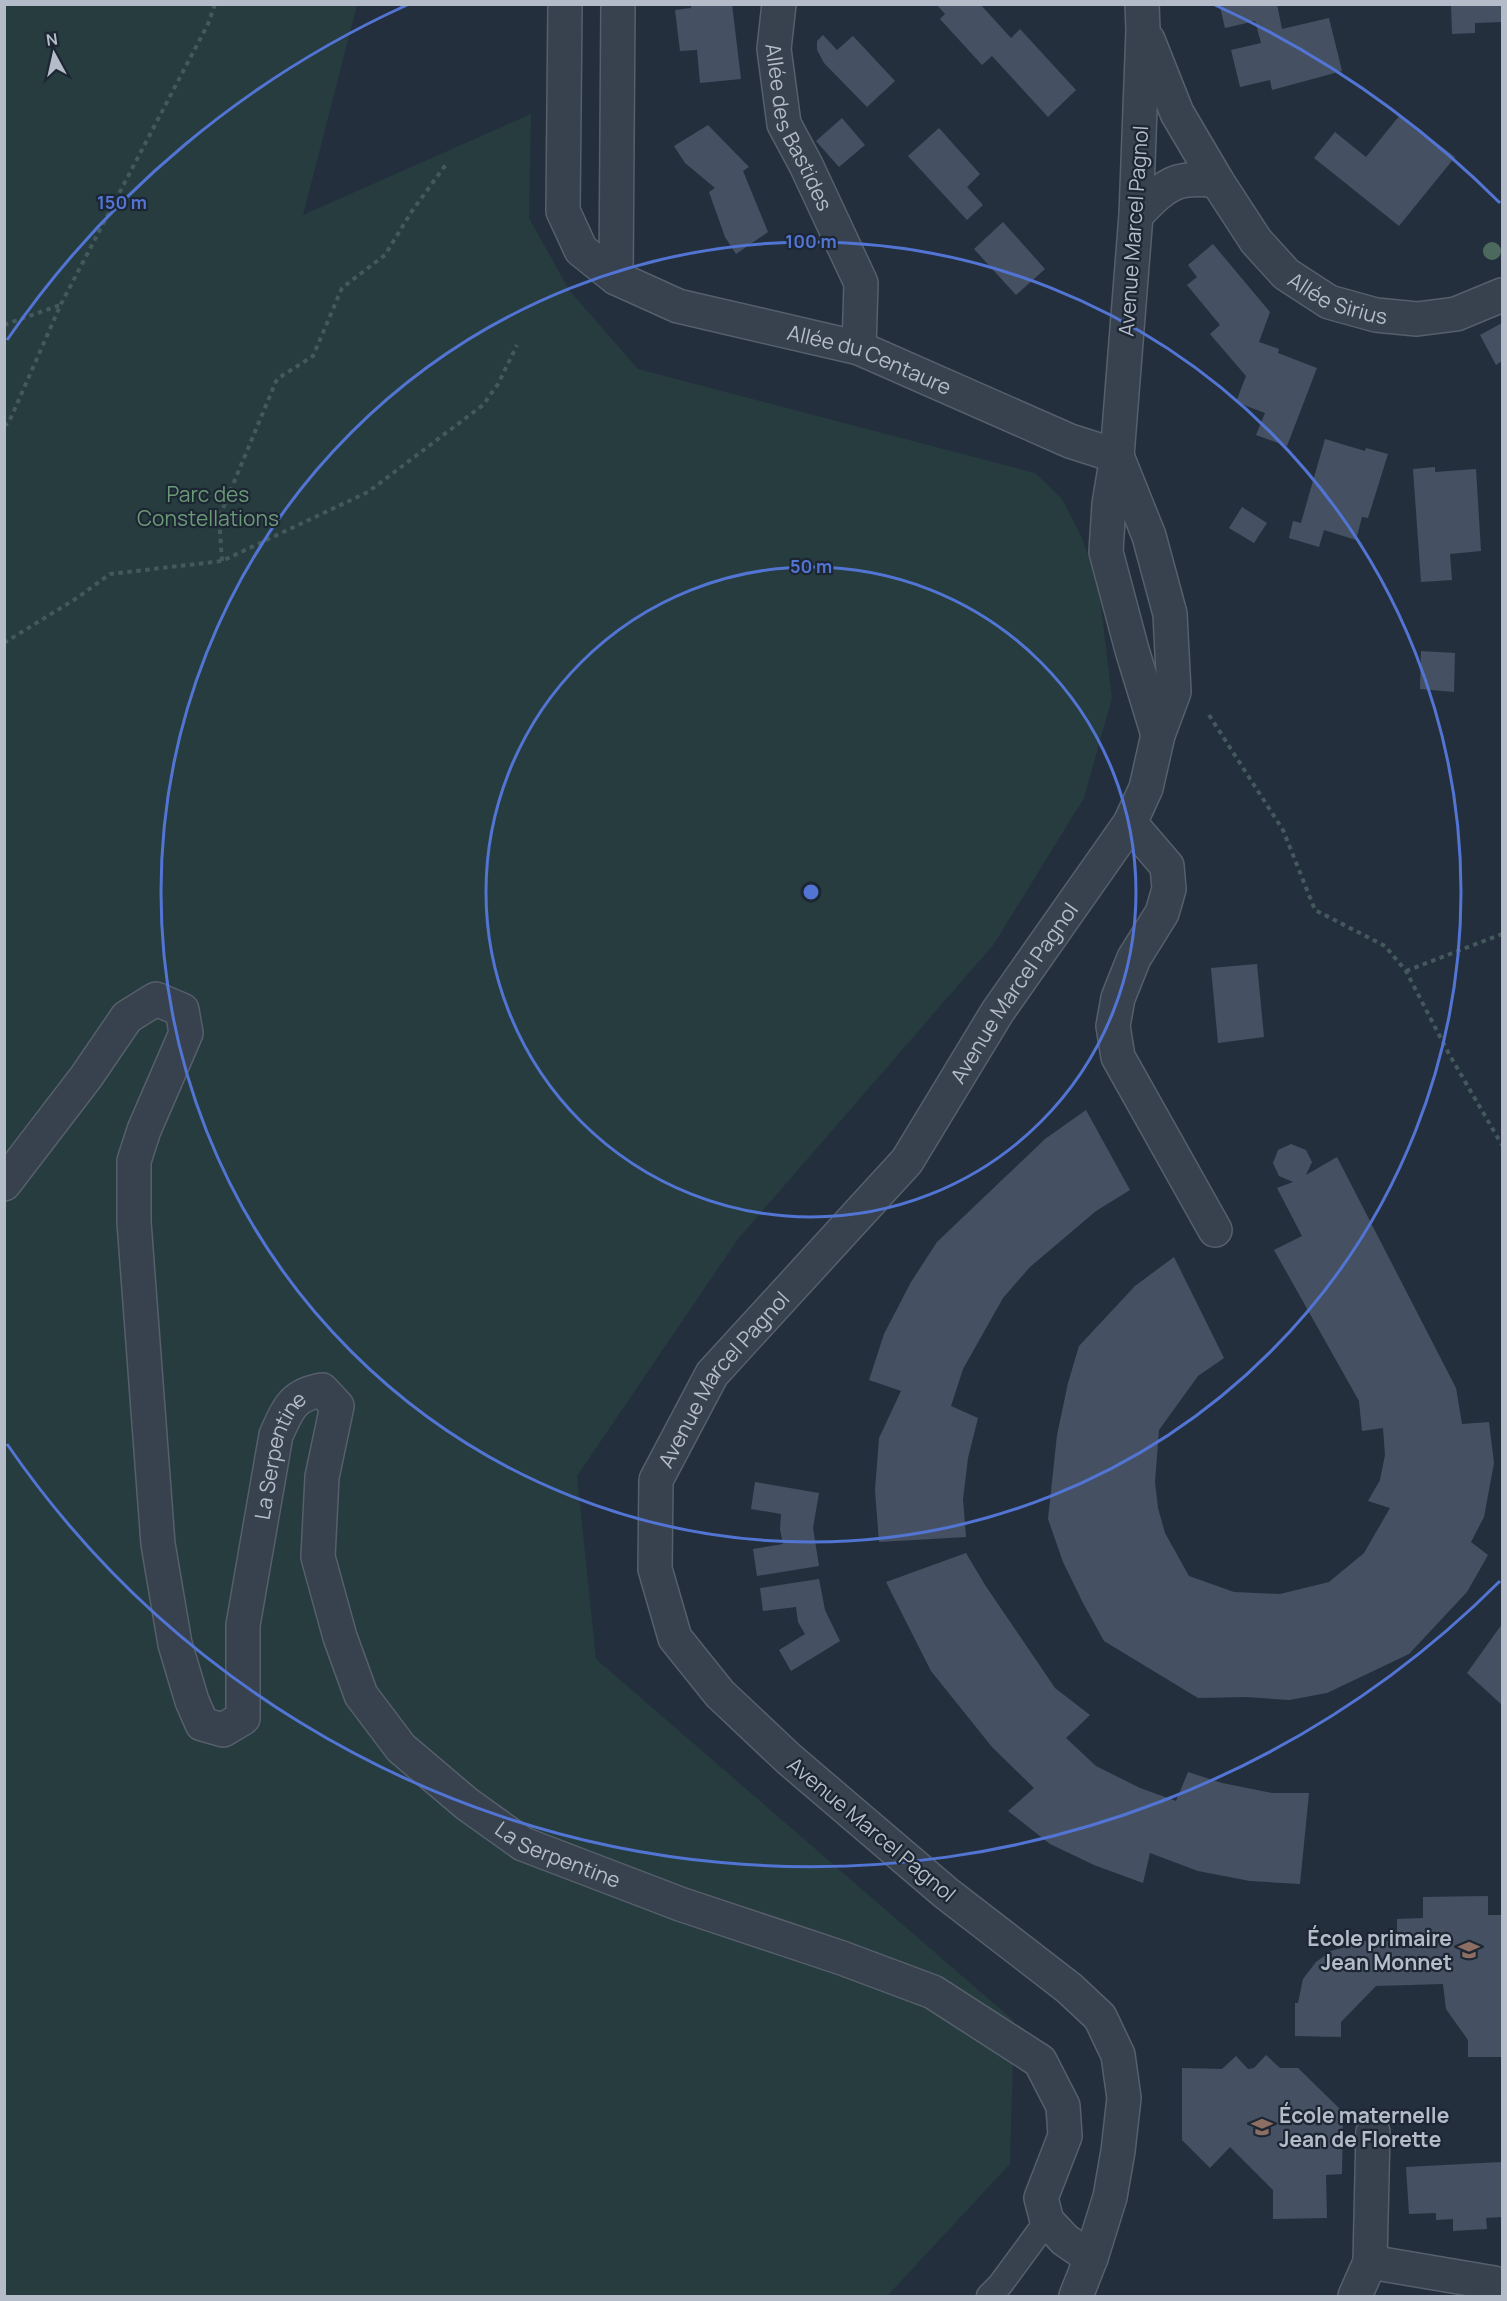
<svg xmlns="http://www.w3.org/2000/svg" width="1507" height="2301" viewBox="0 0 1507 2301" font-family="Manrope,sans-serif">
  <style>
    .green { fill: #263c3f }
    .building { fill: #455162 }
    .lines { fill: none; stroke-linecap: round; stroke-linejoin: round }
    .lane-casing { stroke: #565f6c; stroke-width: 27 }
    .street-casing { stroke: #565f6c; stroke-width: 36 }
    .path { stroke: #44595c; stroke-width: 4; stroke-dasharray: 4.5 4.5; stroke-linecap: butt }
    .lane { stroke: #38414e; stroke-width: 24 }
    .street { stroke: #38414e; stroke-width: 33 }
    .tree { fill: #4b6a5d }
    .ring { fill: none; stroke: #5274d3; stroke-width: 3 }
    .labels { text-anchor: middle; dominant-baseline: central; stroke-width: 4.5; stroke-linejoin: round; paint-order: stroke }
    .street-label { font-size: 21px; fill: #b4bcc9; stroke: #1d2633 }
    .park-label { font-size: 21px; fill: #6b9a76; stroke: #1d2633 }
    .poi-label { font-size: 21px; font-weight: bold; fill: #b4bcc9; stroke: #1d2633; text-anchor: end }
    .centre { fill: #5274d3; stroke: #1d2633; stroke-width: 3 }
    .ring-label { font-size: 18px; text-anchor: middle; font-weight: bold; fill: #5274d3; stroke: #1d2633; stroke-width: 4.5; stroke-linejoin: round; paint-order: stroke }
  </style>
  <rect width="100%" height="100%" fill="#242f3e"/>
  <path class="green" d="M5 5H357L303 215 531 114 529 218 569 290 638 369 1035 473 1062 499 1081 536 1098 581 1112 698 1084 798 994 944 738 1239 577 1476 596 1659 1014 2021 1010 2164 887 2296H5Z"/>
  <g class="building">
    <path d="M691 4H732L741 79 700 83 697 50 680 51 675 10 691 8Z"/>
    <path d="M936 4H980L1011 38 1020 29 1076 90 1048 117 992 56 982 65 940 19 945 14Z"/>
    <path d="M1228 4H1277L1282 29 1329 18 1342 71 1272 90 1270 80 1240 87 1231 50 1261 43 1255 21 1225 28 1220 7Z"/>
    <path d="M1451 4H1502V22L1475 23V33L1452 34Z"/>
    <path d="M823 35 837 50 853 36 895 81 867 107 824 63 817 50V41Z"/>
    <path d="M1400 115 1455 157 1399 226 1314 158 1335 132 1366 157Z"/>
    <path d="M842 118 865 145 839 167 816 141Z"/>
    <path d="M708 125 749 167 743 171 768 232 736 254 725 237 709 192 715 188 685 163 674 146Z"/>
    <path d="M939 128 980 174 967 187 983 205 967 220 908 156Z"/>
    <path d="M1003 222 1045 269 1016 295 974 249Z"/>
    <path d="M1213 244 1270 312 1259 342 1279 349 1278 353 1317 368 1287 446 1256 435 1265 413 1236 402 1246 376 1210 334 1220 325 1187 285 1197 277 1188 265Z"/>
    <path d="M1502 323V361L1496 365 1480 335Z"/>
    <path d="M1325 439 1365 451 1366 448 1388 454 1368 518 1362 517 1356 540 1324 530 1319 547 1289 538 1293 521 1301 523Z"/>
    <path d="M1435 467V472L1476 469 1481 551 1450 554 1452 580 1421 582 1413 469Z"/>
    <path d="M1242 507 1267 523 1254 543 1229 528Z"/>
    <path d="M1421 651 1455 653 1454 692 1420 689Z"/>
    <path d="M1257 964 1264 1037 1218 1043 1211 968Z"/>
    <path d="M1086 1110 1130 1190 1096 1211 1030 1267 1003 1298 963 1369 951 1406 978 1418 968 1458 963 1499 966 1537 879 1542 875 1490 879 1438 901 1391 869 1380 884 1334 911 1282 937 1242 1045 1139Z"/>
    <path d="M1291 1144 1306 1150 1312 1162 1306 1175 1337 1157 1456 1388 1462 1424 1489 1422 1494 1463 1484 1517 1471 1542 1488 1555 1467 1592 1409 1654 1327 1693 1289 1700 1246 1697 1198 1698 1104 1641 1083 1603 1063 1562 1048 1519 1057 1435 1068 1383 1079 1346 1135 1286 1174 1257 1224 1358 1198 1376 1159 1430 1155 1482 1158 1508 1165 1533 1189 1576 1234 1592 1280 1594 1329 1582 1364 1553 1390 1508 1368 1501 1380 1480 1385 1455 1383 1428 1362 1431 1359 1401 1274 1250 1302 1236 1277 1188 1293 1182 1279 1176 1273 1163 1278 1150Z"/>
    <path d="M755 1482 819 1493 813 1528 819 1566 757 1576 753 1549 783 1544 780 1529 781 1514 751 1509Z"/>
    <path d="M966 1553 985 1585 1055 1688 1090 1715 1066 1738 1096 1766 1140 1788 1176 1801 1188 1772 1222 1783 1272 1793H1309L1300 1884 1250 1881 1198 1871 1150 1853 1143 1883 1094 1865 1050 1844 1008 1811 1034 1788 992 1747 931 1671 886 1582Z"/>
    <path d="M819 1579 825 1610 840 1641 791 1671 779 1650 805 1634 798 1622 796 1607 763 1611 760 1588Z"/>
    <path d="M1502 1624V1705L1467 1673Z"/>
    <path d="M1488 1896V1915H1502V2057H1468V2040L1446 2009 1443 1984 1376 1986 1341 2022V2037L1295 2036V2003H1298L1303 1979 1316 1962 1331 1951 1357 1944 1358 1941H1397V1919L1423 1918V1897Z"/>
    <path d="M1266 2055 1280 2068H1298L1343 2112 1342 2174 1326 2175 1327 2218 1273 2219V2190L1230 2147 1210 2168 1182 2140V2068L1222 2069 1236 2056 1248 2069 1254 2068Z"/>
    <path d="M1502 2162V2217L1486 2218 1487 2229 1453 2231V2219L1436 2220V2213L1409 2214 1406 2167Z"/>
  </g>
  <g class="lines">
    <defs>
      <path id="lane" d="M989 2296 1000 2285 1047 2221"/>
      <g id="street">
        <path id="s1" d="M565 4 563 211 581 250 616 278 678 306 859 348 1070 441 1117 456"/>
        <path id="s2" d="M779 4 774 49 784 124 806 165 861 283 859 348"/>
        <path d="M1142 4 1143 30 1136 215 1117 456 1109 504 1106 552 1132 650 1158 735"/>
        <path id="s3" d="M1148 40 1177 113 1217 181 1256 241 1286 274 1329 302 1376 315 1417 319 1456 314 1502 295"/>
        <path d="M1136 215C1165 186 1173 175 1217 181"/>
        <path d="M616 278 618 4"/>
        <path d="M1130 823 1167 866 1169 889 1162 913 1134 958 1118 998 1113 1026 1118 1057 1215 1230"/>
        <path id="s4" d="M4 1184 86 1077 127 1017 156 999 182 1010 186 1033 144 1130 134 1161V1222L158 1544 175 1644 192 1701 202 1724 223 1730 243 1718V1625L276 1435C288 1409 292 1395 322 1390L337 1406 322 1477 318 1557 340 1637 361 1695 401 1748 467 1804 523 1844 680 1904 842 1958 933 1992 1040 2061 1063 2106 1065 2136 1041 2198 1047 2221 1065 2240 1091 2258"/>
        <path d="M1370 2262 1373 2132"/>
        <path id="s5" d="M1076 2296 1091 2258 1110 2197 1118 2151 1124 2098 1118 2055 1100 2017 1069 1988 946 1893 789 1759 720 1694 675 1638 655 1569 656 1480 712 1374 907 1161 998 1011 1130 823 1146 788 1158 735 1174 692 1170 614 1149 536 1117 456"/>
        <path d="M1355 2296 1370 2262 1494 2283 1502 2288"/>
      </g>
    </defs>
    <use href="#lane" class="lane-casing"/>
    <use href="#street" class="street-casing"/>
    <g class="path">
      <path d="M4 325 60 305"/>
      <path d="M4 426 9 422 61 304 208 24 215 4"/>
      <path d="M222 561 219 518 277 379 313 356 342 288 385 255 412 211 447 163"/>
      <path d="M4 643 77 598 110 574 222 561 368 492 483 405 498 384 517 345"/>
      <path d="M1209 715 1283 830 1315 910 1385 946 1406 971 1449 1054 1502 1145"/>
      <path d="M1406 971 1502 934"/>
    </g>
    <use href="#lane" class="lane"/>
    <use href="#street" class="street"/>
  </g>
  <circle class="tree" cx="1492" cy="251" r="9"/>
  <g class="ring">
    <circle cx="811" cy="892" r="325"/>
    <circle cx="811" cy="892" r="650"/>
    <path d="M1500 1581A975 975 0 0 1 7 1444M7 340A975 975 0 0 1 407 5M1215 5A975 975 0 0 1 1500 203"/>
  </g>
  <defs>
    <symbol id="school-bare" viewBox="-9 -9 18 18"><path d="M0-5L7-2L0 1L-7-2ZM-4 1L0 2.5L4 1V4Q0 6-4 4Z" fill="#8d6e63" stroke="#1d2633" stroke-width="2.5" paint-order="stroke"/></symbol>
  </defs>
  <g fill-rule="evenodd">
    <use href="#school-bare" x="1454" y="1935" width="30" height="30"/>
    <use href="#school-bare" x="1247" y="2112" width="30" height="30"/>
  </g>
  <g class="labels">
    <g class="street-label">
      <text stroke="none"><textPath href="#s2" startOffset="128">Allée des Bastides</textPath></text>
      <text transform="translate(1133 231) rotate(-86)">Avenue Marcel Pagnol</text>
      <text stroke="none"><textPath href="#s3" startOffset="332">Allée Sirius</textPath></text>
      <text stroke="none"><textPath href="#s1" startOffset="562">Allée du Centaure</textPath></text>
      <text stroke="none"><textPath href="#s5" startOffset="1630">Avenue Marcel Pagnol</textPath></text>
      <text stroke="none"><textPath href="#s5" startOffset="1144">Avenue Marcel Pagnol</textPath></text>
      <text stroke="none"><textPath href="#s4" startOffset="1314">La Serpentine</textPath></text>
      <text transform="translate(872 1829) rotate(40)">Avenue Marcel Pagnol</text>
      <text stroke="none"><textPath href="#s4" startOffset="1978">La Serpentine</textPath></text>
    </g>
    <g class="park-label">
      <text x="208" y="494">Parc des<tspan x="208" dy="24">Constellations</tspan></text>
    </g>
    <g class="poi-label">
      <text x="1452" y="1938">École primaire<tspan x="1452" dy="24">Jean Monnet</tspan></text>
      <text x="1279" y="2115" text-anchor="start">École maternelle<tspan x="1279" dy="24">Jean de Florette</tspan></text>
    </g>
  </g>
  <circle cx="811" cy="892" r="9" class="centre"/>
  <g class="ring-label">
    <text x="122" y="209">150 m</text>
    <text x="811" y="248">100 m</text>
    <text x="811" y="573">50 m</text>
  </g>
  <rect width="1507" height="2301" fill="none" stroke="#b4bcc9" stroke-width="12"/>
  <g transform="translate(54 54) rotate(352)" stroke="#1d2633" stroke-width="4.5" paint-order="stroke">
  <path d="M0-4.5L10 22L0 15L-10 22Z" fill="#b4bcc9"/>
  <text y="-9" font-size="16" font-weight="bold" text-anchor="middle" fill="#b4bcc9">N</text>
  </g>
</svg>
